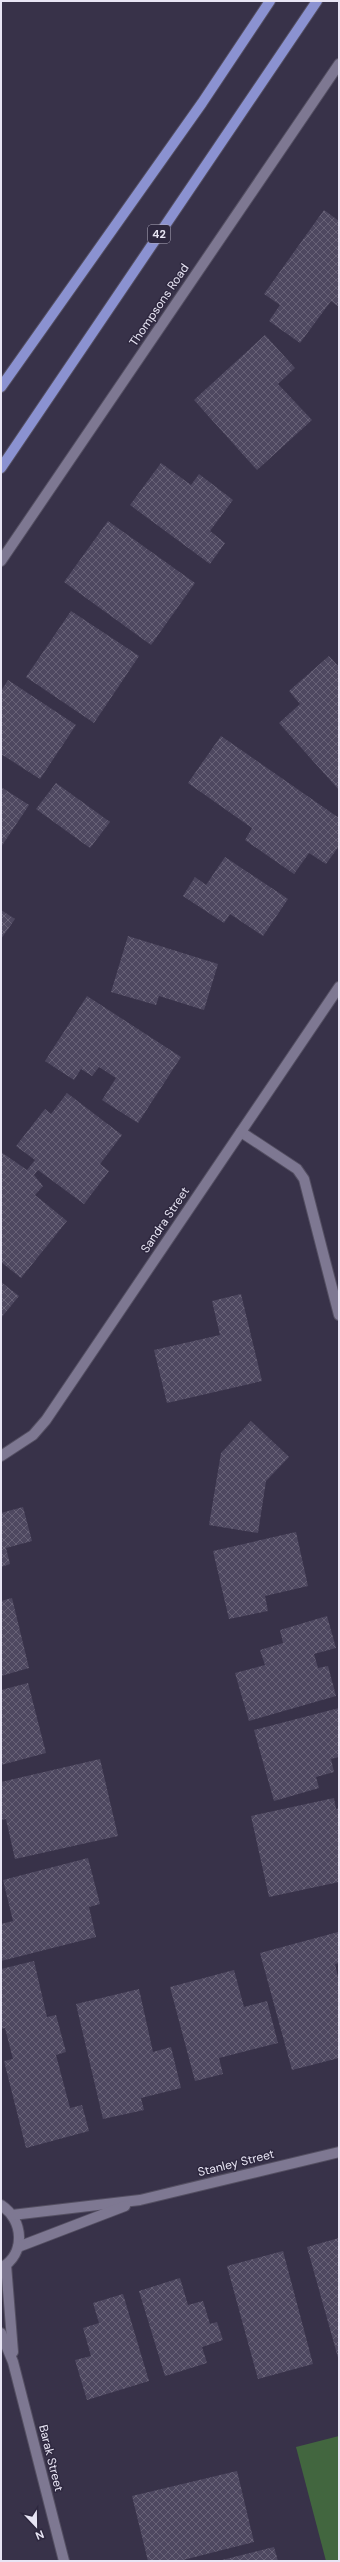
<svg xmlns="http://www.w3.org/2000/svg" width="340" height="2562" viewBox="0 0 340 2562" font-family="'DM Sans',sans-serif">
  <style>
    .green { fill: #42663f }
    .building { fill: url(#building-cross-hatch) }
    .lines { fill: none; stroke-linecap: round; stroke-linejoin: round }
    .street-casing { stroke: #544f62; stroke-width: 12 }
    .primary-casing { stroke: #544f62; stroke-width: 12 }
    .street { stroke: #7e7892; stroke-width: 10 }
    .primary { stroke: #8b92d1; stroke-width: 10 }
    .labels { text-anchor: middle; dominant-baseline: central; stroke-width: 3; stroke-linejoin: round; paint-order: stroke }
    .shield { fill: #2e283f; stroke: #b0acbe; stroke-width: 1 }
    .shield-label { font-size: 11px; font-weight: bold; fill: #e8e5f4 }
    .street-label { font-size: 12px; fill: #e8e5f4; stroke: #2e283f }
  </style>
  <defs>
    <pattern id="building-cross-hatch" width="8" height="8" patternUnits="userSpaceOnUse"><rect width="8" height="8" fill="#4e4860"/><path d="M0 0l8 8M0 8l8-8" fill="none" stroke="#686277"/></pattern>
  </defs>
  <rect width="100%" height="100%" fill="#383249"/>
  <path class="green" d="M339 2436V2561H326L296 2447Z"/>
  <g class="building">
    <path d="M324 210 339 221V307L331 301 300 343 269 321 280 305 264 294Z"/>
    <path d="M265 335 295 368 278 384 312 420 257 470 194 400Z"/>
    <path d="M161 463 191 485 199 474 233 500 210 531 225 543 210 564 130 505Z"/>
    <path d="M108 521 195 583 151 645 64 582Z"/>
    <path d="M71 611 139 656 94 723 26 677Z"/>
    <path d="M329 656 339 667V790L279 723 300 704 289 691Z"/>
    <path d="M8 680 76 725 40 779 1 754V691Z"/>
    <path d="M221 736 339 818V846L326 864 309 853 294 874 245 840 252 828 188 783Z"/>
    <path d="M56 783 110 822 90 848 36 809Z"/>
    <path d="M1 787 29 805 1 847Z"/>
    <path d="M225 857 288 899 263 936 230 914 224 923 183 896 195 877 206 885Z"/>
    <path d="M1 910 15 919 1 939Z"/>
    <path d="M128 936 218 964 204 1010 159 996 156 1005 111 992Z"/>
    <path d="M87 996 181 1057 138 1123 102 1100 116 1078 99 1067 92 1076 81 1069 74 1080 45 1061Z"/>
    <path d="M67 1093 122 1135 100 1164 109 1171 84 1204 38 1170 34 1175 43 1186 35 1195 67 1221 21 1278 1 1262V1152L27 1170 35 1160 16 1146 45 1109 51 1114Z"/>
    <path d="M1 1282 19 1296 1 1318Z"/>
    <path d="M241 1294 262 1381 167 1403 154 1350 220 1335 212 1301Z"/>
    <path d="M251 1421 289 1457 266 1481 258 1533 209 1525 221 1453Z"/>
    <path d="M23 1507 32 1541 6 1548 10 1564 1 1567V1513Z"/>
    <path d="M296 1532 308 1586 265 1596 268 1611 229 1619 213 1551Z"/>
    <path d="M12 1598 29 1668 1 1676V1601Z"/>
    <path d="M327 1616 336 1648 314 1654 318 1668 328 1666 336 1696 249 1721 235 1673 265 1665 260 1650 283 1643 280 1630Z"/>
    <path d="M28 1683 46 1753 1 1765V1690Z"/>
    <path d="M339 1708V1757L331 1759 334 1772 316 1777 319 1788 274 1801 254 1730Z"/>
    <path d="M100 1759 118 1836 15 1859 6 1819 1 1820V1782Z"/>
    <path d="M334 1798 336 1809 339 1808V1882L269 1897 251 1816Z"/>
    <path d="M88 1858 100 1904 89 1907 96 1937 1 1961V1924L13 1921 3 1880Z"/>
    <path d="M338 1932 339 1963 335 1964 339 1981V2058L292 2070 260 1953Z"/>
    <path d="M34 1961 47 2017 56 2015 66 2052 56 2055 70 2108 82 2105 89 2131 26 2148 4 2061 13 2059 5 2028 1 2029V1969Z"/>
    <path d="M234 1970 244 2007 267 2001 278 2043 219 2058 223 2074 195 2081 170 1987Z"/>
    <path d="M139 1989 153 2052 171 2047 181 2088 141 2098 144 2110 103 2119 76 2004Z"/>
    <path d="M339 2238V2361L307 2247Z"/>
    <path d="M283 2251 313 2364 258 2379 227 2266Z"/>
    <path d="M180 2278 188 2305 203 2301 210 2324 217 2322 223 2340 202 2347 207 2363 165 2376 139 2291Z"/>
    <path d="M123 2294 149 2381 87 2400 75 2360 91 2356 83 2328 99 2323 93 2303Z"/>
    <path d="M237 2471 254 2542 179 2561H148L132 2496Z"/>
    <path d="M274 2547 278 2561H222V2560Z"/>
  </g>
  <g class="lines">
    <defs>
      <g id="street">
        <path d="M1 561 339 64"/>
        <path d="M241 1132 297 1169 304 1179 339 1315"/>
        <path d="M1 1456 33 1435 46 1420 339 987"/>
        <path d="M1 2205C24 2220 26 2254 1 2268"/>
        <path d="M12 2215 140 2200 339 2152"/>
        <path d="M18 2247 125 2206"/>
        <path d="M6 2265 13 2352"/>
        <path d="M1 2333 13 2362 64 2561"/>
      </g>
      <g id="primary">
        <path d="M1 387 202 103 270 1"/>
        <path d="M1 468 317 1"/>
      </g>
    </defs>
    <use href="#street" class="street-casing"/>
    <use href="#primary" class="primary-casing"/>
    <use href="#street" class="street"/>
    <use href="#primary" class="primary"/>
  </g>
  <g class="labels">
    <rect class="shield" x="148" y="225" width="22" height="18" rx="3"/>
    <g class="shield-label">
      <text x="159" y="234">42</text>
    </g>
    <g class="street-label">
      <text transform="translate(159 305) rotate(-56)">Thompsons Road</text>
      <text transform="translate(165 1220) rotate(-56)">Sandra Street</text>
      <text transform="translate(236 2163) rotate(-14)">Stanley Street</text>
      <text transform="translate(51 2458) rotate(76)">Barak Street</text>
    </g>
  </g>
  <rect width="340" height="2562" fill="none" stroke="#e8e5f4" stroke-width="4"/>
  <g transform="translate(36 2526) rotate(158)" stroke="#2e283f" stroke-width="3" paint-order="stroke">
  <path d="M0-3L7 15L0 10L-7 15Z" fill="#e8e5f4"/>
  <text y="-6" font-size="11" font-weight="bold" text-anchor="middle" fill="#e8e5f4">N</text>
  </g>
</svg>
